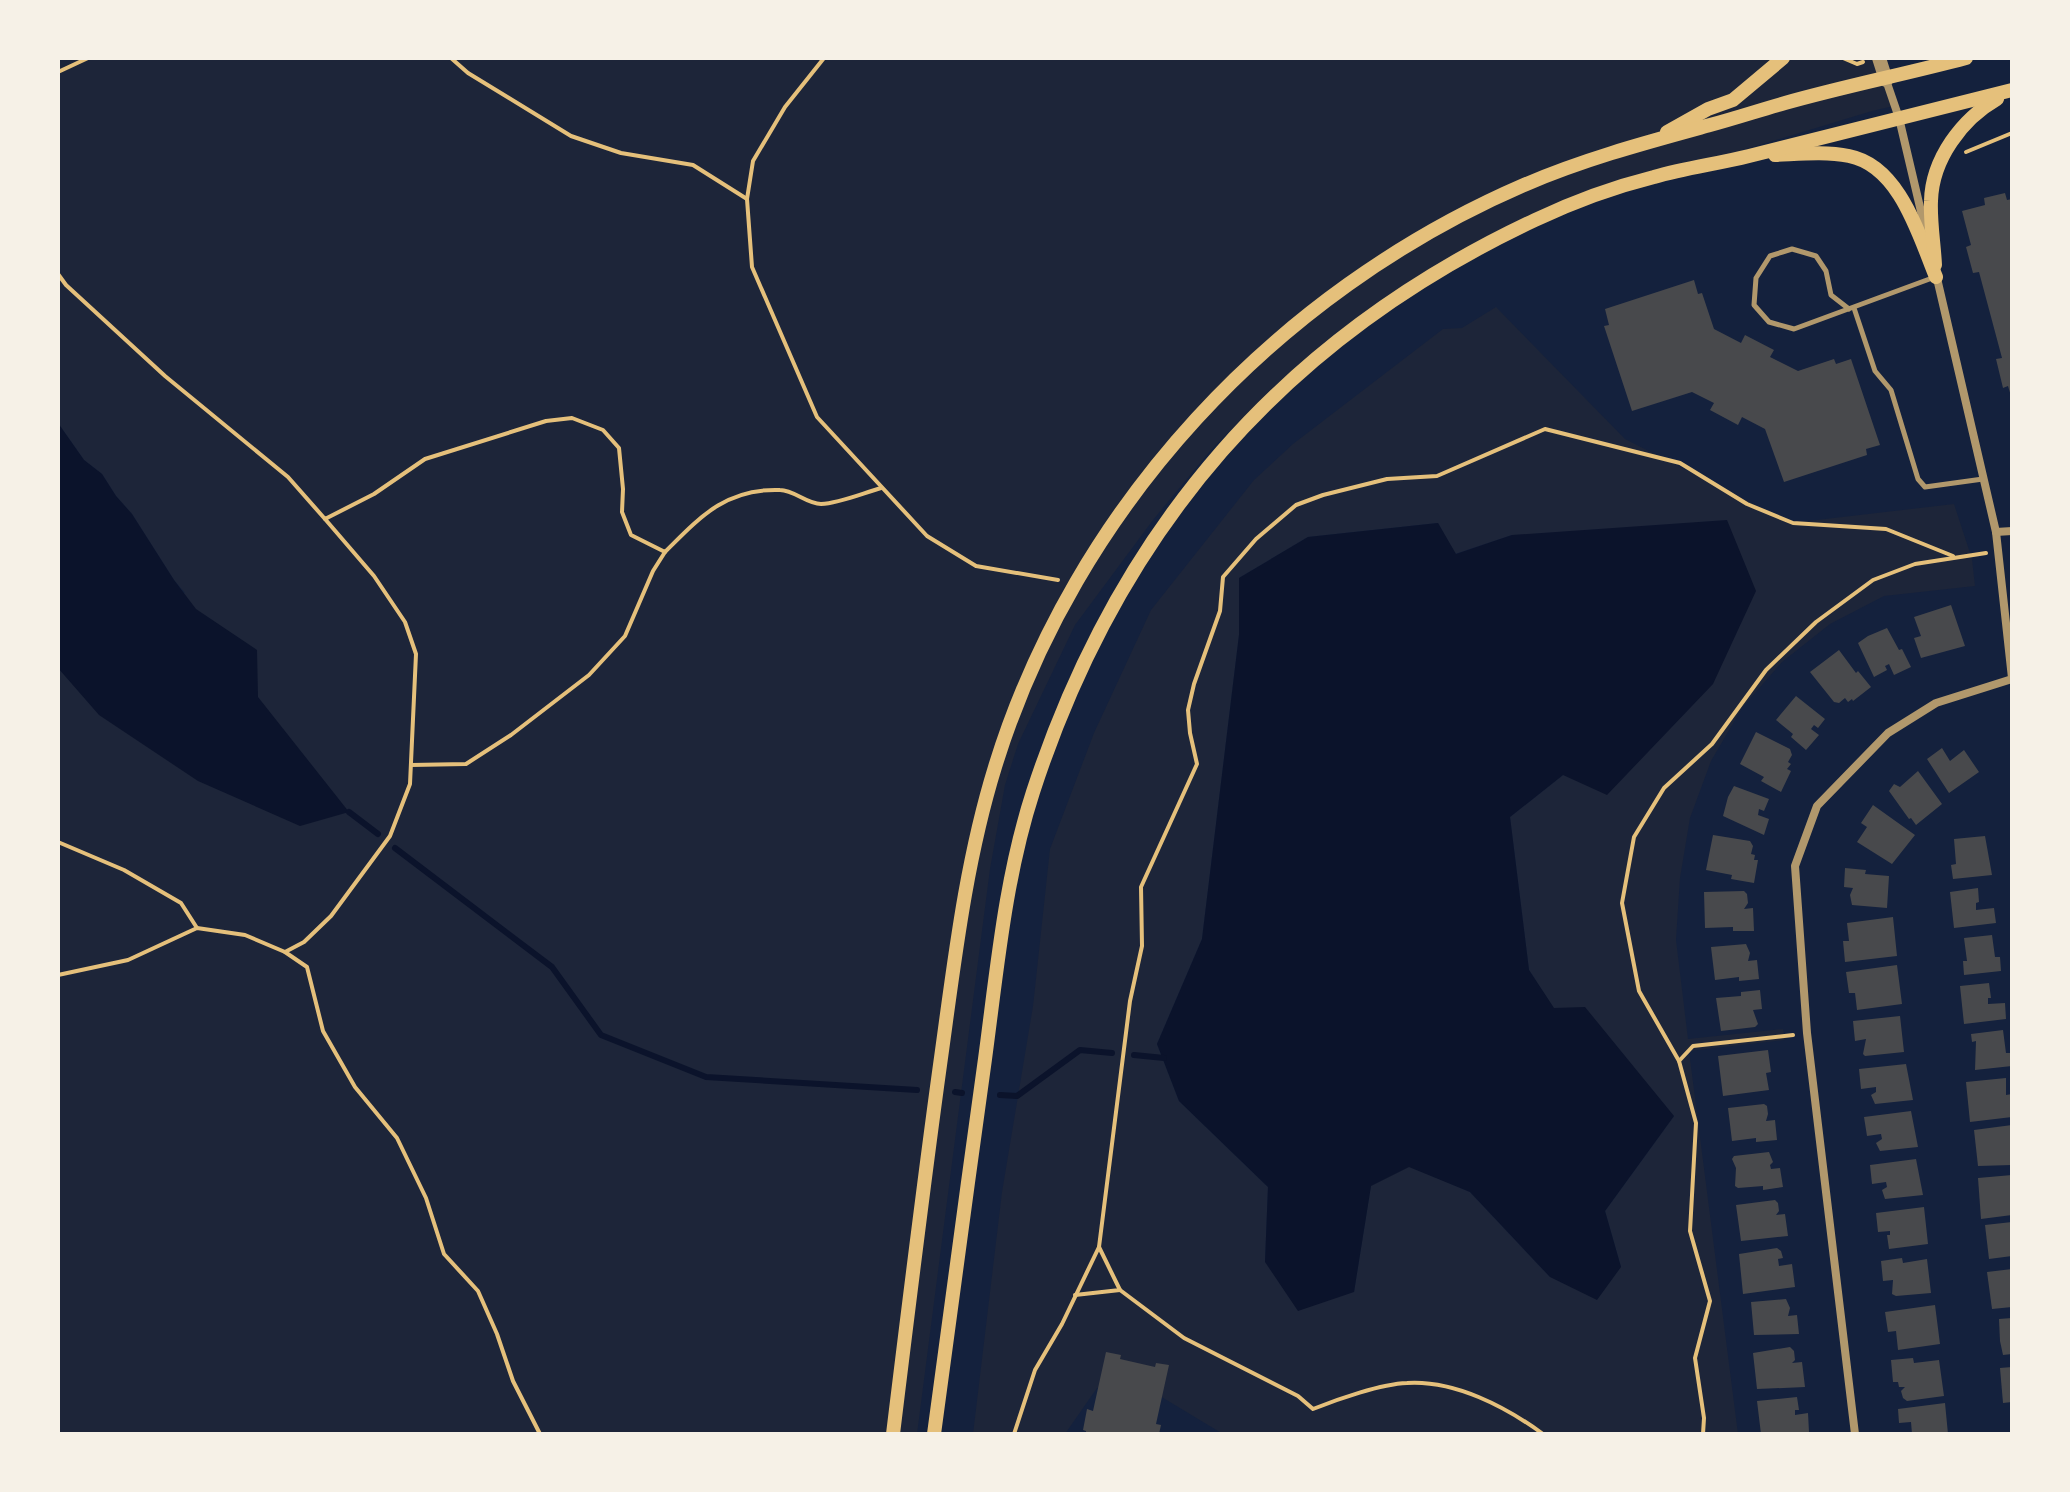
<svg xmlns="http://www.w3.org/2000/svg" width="2070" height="1492" viewBox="0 0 2070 1492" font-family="'Source Sans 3',sans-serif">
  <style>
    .green { fill: #1d2539; fill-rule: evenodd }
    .water { fill: #0b132b }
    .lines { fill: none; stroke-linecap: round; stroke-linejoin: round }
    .stream { stroke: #0b132b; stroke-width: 6 }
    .building { fill: #48494c }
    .path { stroke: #e5c07b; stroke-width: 4 }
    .service { stroke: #b1986c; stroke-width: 5 }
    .minor { stroke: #b1986c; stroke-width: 8 }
    .tertiary { stroke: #b1986c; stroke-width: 14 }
    .secondary { stroke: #e5c07b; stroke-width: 14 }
  </style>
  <rect width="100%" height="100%" fill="#14213d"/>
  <g class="green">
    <path d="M58 58H1873L1898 105 1872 111 1594 195 1434 267 1336 333 1269 391 1210 451 1153 520 1075 625 1018 744 1005 785 990 869 917 1434H58V574L185 593 174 580 132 514 116 496 102 474 84 460 58 423Z"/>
    <path d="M1496 307 1625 439 1791 523 1954 504 1972 559 1975 586 1884 596 1830 624 1782 662 1742 708 1711 761 1690 818 1680 878 1676 940 1688 1039 1783 1029 1785 1040 1689 1051 1738 1434H1223L1145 1387 1097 1388 1065 1434H973L1002 1192 1033 1006 1050 849 1094 733 1151 610 1254 480 1293 444 1443 329 1462 328ZM1438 523 1455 554 1512 535 1563 775 1510 817 1529 970 1554 1009 1674 1116 1605 1211 1621 1267 1550 1277 1470 1192 1409 1166 1371 1185 1354 1292 1265 1262 1268 1187 1179 1101 1157 1044 1202 939 1239 635V578L1308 537Z"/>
  </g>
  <g class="water">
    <path d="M58 423 84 460 102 474 116 496 132 514 174 580 196 609 257 650 258 697 349 812 300 826 198 781 99 715 58 668Z"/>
    <path d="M1727 520 1756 591 1713 684 1607 795 1563 775 1510 817 1529 970 1554 1008 1585 1007 1674 1116 1605 1211 1621 1267 1597 1300 1550 1277 1470 1192 1409 1167 1371 1186 1354 1292 1298 1311 1265 1262 1268 1187 1179 1101 1157 1044 1202 939 1239 635V578L1308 537 1438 523 1456 554 1512 535Z"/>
  </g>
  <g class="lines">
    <g class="stream">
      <path d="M349 812 378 834"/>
      <path d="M395 848 552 967 601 1035 706 1077 917 1090"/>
      <path d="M1134 1055 1164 1058"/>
      <path d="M955 1092 962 1093"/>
      <path d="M1000 1095 1017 1096 1080 1050 1112 1053"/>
    </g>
  </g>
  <g class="building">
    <path d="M2005 193 2007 200 2012 199 2011 396 2008 386 2003 388 1996 359 2002 358 1979 272 1973 273 1966 247 1971 245 1962 211 1985 205 1984 198Z"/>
    <path d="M1694 280 1698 294 1702 293 1714 329 1741 343 1745 335 1774 350 1770 357 1798 371 1834 359 1836 364 1851 359 1880 445 1866 449 1867 455 1784 482 1765 429 1742 417 1738 425 1710 410 1714 403 1692 392 1632 411 1604 326 1609 325 1605 309Z"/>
    <path d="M1951 605 1965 646 1921 658 1914 638 1921 636 1914 617Z"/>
    <path d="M1887 628 1899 650 1902 649 1911 667 1894 675 1889 664 1885 666 1887 670 1874 677 1858 643 1868 636Z"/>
    <path d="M1839 650 1856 673 1858 671 1871 687 1853 701 1852 699 1848 702 1845 698 1839 703 1834 702 1810 672Z"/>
    <path d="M1796 696 1825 719 1818 728 1814 725 1811 729 1819 735 1806 750 1791 737 1793 734 1776 720Z"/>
    <path d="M1756 732 1790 749 1792 755 1788 762 1791 764 1787 769 1791 771 1781 792 1761 781 1764 777 1740 764Z"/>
    <path d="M1942 748 1950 761 1964 750 1979 772 1949 793 1927 759Z"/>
    <path d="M1918 771 1942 804 1916 825 1911 818 1909 819 1889 791 1894 784 1900 787Z"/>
    <path d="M1734 786 1769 799 1764 811 1759 809 1758 815 1769 819 1764 835 1723 816 1728 797Z"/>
    <path d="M1873 805 1915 835 1892 864 1857 842 1867 827 1861 823Z"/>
    <path d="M1713 835 1750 841 1753 846 1751 854 1755 855 1754 860H1758L1754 883 1731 879 1732 875 1706 870Z"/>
    <path d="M1985 836 1992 875 1953 879 1951 865 1956 864 1954 839Z"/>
    <path d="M1845 868 1866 870 1865 874 1889 876 1887 908 1852 905 1850 895 1853 888 1844 887Z"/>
    <path d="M1978 888 1979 902 1976 903V910L1994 908 1996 923 1954 928 1950 892Z"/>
    <path d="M1744 891 1747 894 1748 903 1744 909 1753 908 1754 931H1733V927L1705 928 1704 892Z"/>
    <path d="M1893 917 1897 956 1845 962 1843 941H1849L1847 923Z"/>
    <path d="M1992 935 1995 957H2000L2001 971 1964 975 1963 961H1967L1964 938Z"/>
    <path d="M1746 944 1750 953 1748 961 1757 960 1759 979 1739 981V977L1715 980 1711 947Z"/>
    <path d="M1897 965 1902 1004 1857 1010 1855 993H1849L1846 972Z"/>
    <path d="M1989 983 1991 998H1988V1004L2005 1003 2006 1019 1964 1024 1960 986Z"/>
    <path d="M1760 990 1762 1009 1753 1010 1758 1024 1755 1027 1721 1031 1716 998 1741 996V992Z"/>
    <path d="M1900 1016 1904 1052 1865 1056 1863 1054 1866 1039 1855 1041 1853 1021Z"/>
    <path d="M2003 1030 2006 1053H2010L2012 1066 1975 1070 1976 1041 1972 1042 1971 1034Z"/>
    <path d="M1768 1050 1771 1072 1766 1073 1769 1090 1723 1096 1718 1056Z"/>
    <path d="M1906 1064 1913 1100 1875 1104 1871 1095 1876 1092V1087L1861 1089 1859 1069Z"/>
    <path d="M2006 1078V1095L2012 1094V1117L1970 1122 1966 1082Z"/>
    <path d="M1764 1104 1767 1106 1768 1114 1766 1121 1775 1120 1777 1140 1756 1142V1138L1732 1141 1728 1108Z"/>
    <path d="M1911 1111 1918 1147 1880 1151 1876 1143 1882 1139 1881 1134 1867 1136 1864 1117Z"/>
    <path d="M2012 1125V1165L1978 1166 1974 1130Z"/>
    <path d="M1769 1152 1773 1162 1770 1165 1771 1169 1780 1168 1783 1187 1763 1190V1186L1738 1188 1735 1186 1736 1168 1732 1159 1734 1156Z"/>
    <path d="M1916 1159 1923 1195 1885 1199 1882 1190 1887 1187 1886 1182 1872 1184 1870 1165Z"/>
    <path d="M2012 1175V1215L1981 1219 1978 1178Z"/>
    <path d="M1775 1200 1778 1203 1779 1211 1776 1215 1785 1214 1788 1236 1741 1241 1736 1205Z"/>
    <path d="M1924 1207 1928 1244 1889 1249 1887 1235H1890V1231L1878 1232 1876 1213Z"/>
    <path d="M2012 1222V1256L1989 1259 1985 1225Z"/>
    <path d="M1777 1248 1781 1251 1783 1258 1778 1259 1779 1266 1792 1264 1795 1287 1743 1294 1739 1254Z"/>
    <path d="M1902 1258 1903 1263 1927 1259 1931 1293 1896 1296 1892 1294 1893 1280 1883 1281 1881 1261Z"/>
    <path d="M2012 1269V1307L1992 1309 1987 1272Z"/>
    <path d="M1786 1299 1790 1308 1788 1316 1797 1315 1799 1334 1754 1335 1751 1302Z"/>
    <path d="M1935 1305 1940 1344 1898 1350 1896 1331 1888 1332 1885 1312Z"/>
    <path d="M2012 1318V1354L2003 1355 2000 1341 1999 1319Z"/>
    <path d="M1790 1347 1794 1351 1795 1360 1792 1363 1802 1362 1805 1387 1757 1389 1753 1353Z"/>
    <path d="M1106 1352 1121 1355 1120 1359 1155 1367 1156 1363 1169 1365 1156 1424 1161 1425 1159 1434H1086V1431L1083 1430 1087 1409 1093 1411Z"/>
    <path d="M1913 1358 1914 1363 1939 1360 1944 1396 1907 1401 1903 1398 1901 1391 1905 1387H1899L1898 1382H1893L1891 1360Z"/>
    <path d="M2012 1367V1402L2003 1403 2000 1368Z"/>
    <path d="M1797 1397 1799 1410H1795V1415L1808 1413 1809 1432 1761 1434 1757 1401Z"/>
    <path d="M1945 1403 1948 1434H1912L1911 1422 1899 1423 1898 1409Z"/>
  </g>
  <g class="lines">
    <g class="path">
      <path d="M451 58 468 73 571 136 621 153 693 165 747 199"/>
      <path d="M824 58 785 107 753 161 747 199 752 267 817 417 927 536 976 566 1058 580"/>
      <path d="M1843 58 1857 64 1863 62"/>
      <path d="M58 72 88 58"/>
      <path d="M1966 152 2012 133"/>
      <path d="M58 274 66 285 165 376 288 477 325 519 374 494 425 459 546 421 572 418 603 430 619 448 623 489 622 512 631 535 665 552C700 517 726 488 780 490 794 490 807 504 821 504 840 503 863 493 881 488"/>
      <path d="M411 765 466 764 511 735 589 675 625 636 653 571 665 552"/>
      <path d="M58 842 124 870 181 903 197 928"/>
      <path d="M285 952 304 942 331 916 390 836 410 784 416 654 405 622 374 576 325 519"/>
      <path d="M58 975 128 960 197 928 245 935 285 952 307 967 323 1031 355 1087 397 1138 426 1198 444 1254 478 1291 497 1334 513 1381 540 1434"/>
      <path d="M1679 1061 1693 1046 1793 1035"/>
      <path d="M1120 1290 1184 1338 1298 1396 1313 1409C1338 1399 1381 1384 1407 1383 1455 1380 1506 1407 1543 1434"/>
      <path d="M1075 1295 1120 1290 1099 1247"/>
      <path d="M1014 1434 1035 1370 1062 1324 1099 1247 1130 1001 1142 946 1141 887 1197 764 1190 733 1188 710 1194 684 1220 611 1223 577 1256 539 1296 505 1323 495 1387 479 1437 476 1545 429 1680 463 1747 504 1793 523 1886 529 1953 556"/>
      <path d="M1703 1434 1704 1418 1695 1358 1710 1301 1690 1231 1696 1123 1679 1061 1639 991 1622 903 1634 837 1664 788 1712 744 1766 670 1816 622 1873 580 1915 564 1986 553"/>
    </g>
    <g class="service">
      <path d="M1854 308 1875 371 1891 390 1918 479 1925 487 1983 479"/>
      <path d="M1849 309 1831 295 1826 271 1816 256 1792 249 1770 256 1756 278 1754 305 1769 322 1794 329 1935 277"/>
    </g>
    <g class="minor">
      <path d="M1886 80 1899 118 1927 237"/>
      <path d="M1936 274 1996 532 2012 678"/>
      <path d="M1996 532 2012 531"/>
      <path d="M1855 1434 1807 1033 1795 866 1817 806 1888 733 1936 703 2012 679"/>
    </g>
    <path class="tertiary" d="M1879 58 1886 80"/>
    <g class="secondary">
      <path d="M1667 132 1708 109 1733 100 1783 58"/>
      <path d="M1775 155C1799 154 1825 151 1849 156 1900 166 1919 236 1936 277"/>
      <path d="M1935 265C1934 244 1930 222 1931 201 1932 159 1962 119 1997 99"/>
      <path d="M893 1434C908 1311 923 1188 940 1065 954 965 965 864 995 767 1075 507 1276 292 1524 185 1584 159 1648 142 1710 125 1736 118 1760 110 1785 103 1845 86 1906 74 1966 58"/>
      <path d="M934 1434C950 1309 968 1184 985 1059 997 970 1005 878 1033 792 1119 528 1283 338 1535 220 1573 202 1614 187 1654 177 1685 168 1717 164 1749 156 1836 134 1924 112 2012 90"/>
    </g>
  </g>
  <rect width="2070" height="1492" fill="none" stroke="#f6f1e7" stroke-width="120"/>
</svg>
